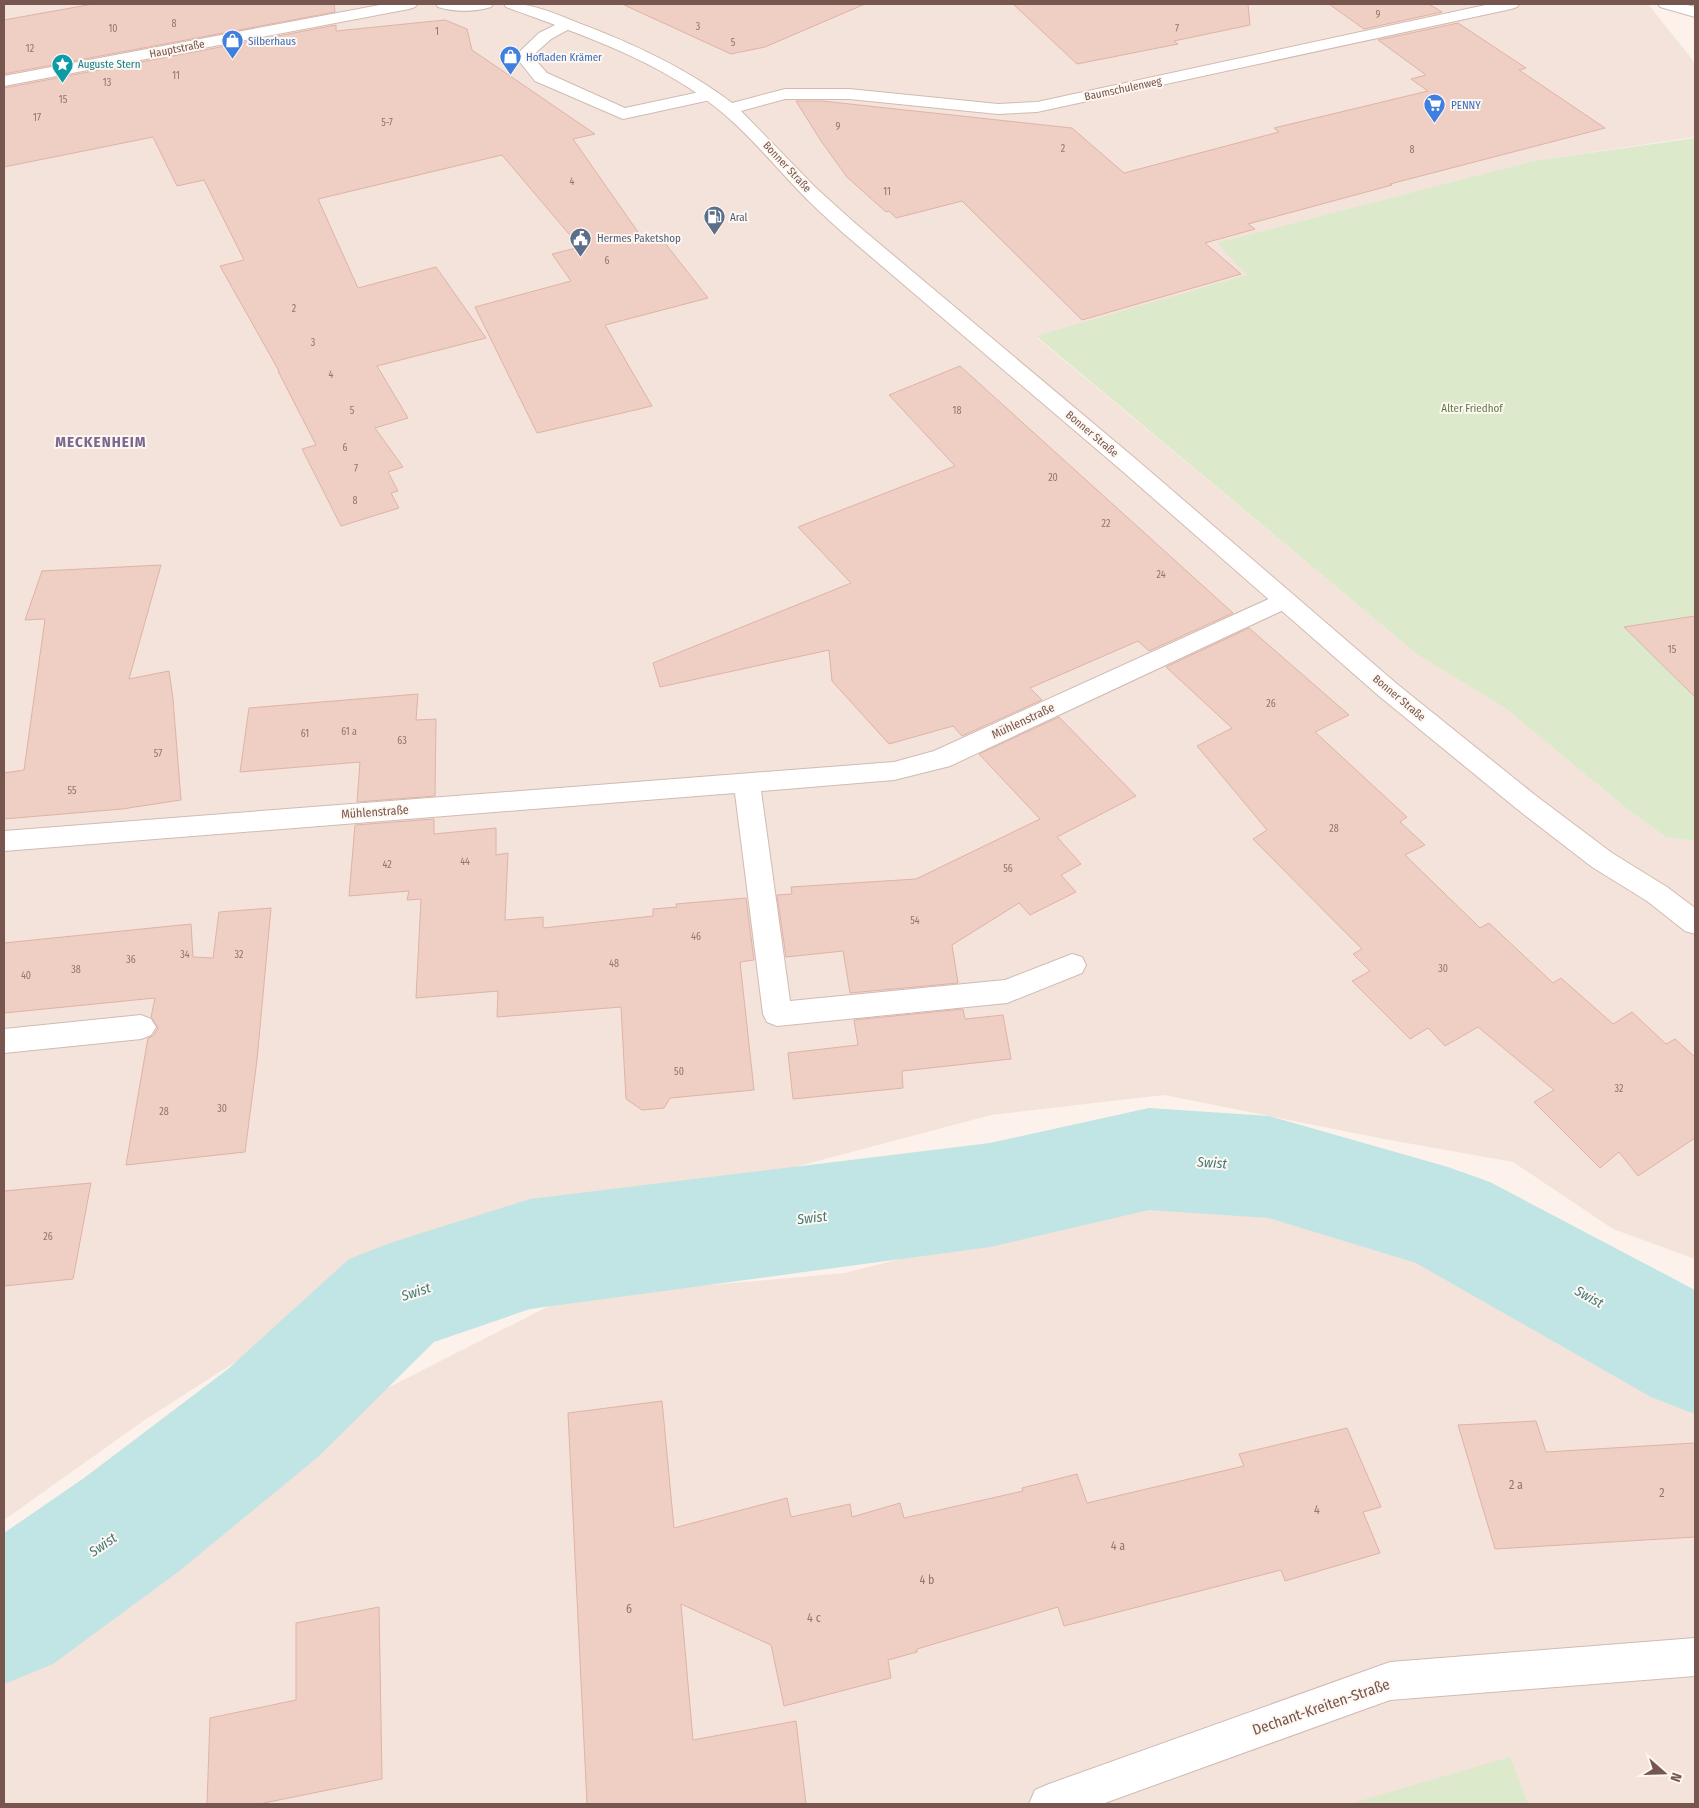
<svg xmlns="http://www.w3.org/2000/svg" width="1699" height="1808" viewBox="0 0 1699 1808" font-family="'Fira Sans Condensed',sans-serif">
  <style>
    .residential { fill: #f3e3da }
    .green { fill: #dce9ca }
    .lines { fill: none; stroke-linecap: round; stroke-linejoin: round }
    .river { fill: #c0e5e4; fill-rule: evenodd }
    .building { fill: #efcec4; stroke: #e1b2a5 }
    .lane-casing { stroke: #d0bbb3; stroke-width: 2 }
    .street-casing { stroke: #d0bbb3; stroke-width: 2 }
    .secondary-casing { stroke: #d3bab1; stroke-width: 2 }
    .lane { fill: #fff; fill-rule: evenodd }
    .street { fill: #fff; fill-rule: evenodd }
    .secondary { fill: #fff; fill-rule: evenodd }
    .labels { text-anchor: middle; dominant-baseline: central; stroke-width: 4; stroke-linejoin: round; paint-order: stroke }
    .number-label { font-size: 10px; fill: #94746c }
    .far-shop-label { font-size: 11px; fill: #366cbe; stroke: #fef7f1; text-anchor: start }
    .far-street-label { font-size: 11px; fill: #76564f; stroke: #fef7f1 }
    .far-culture-label { font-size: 11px; fill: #0d838f; stroke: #fef7f1; text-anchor: start }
    .far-service-label { font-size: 11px; fill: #4e5e75; stroke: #fef7f1; text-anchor: start }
    .far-park-label { font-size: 11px; fill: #5f7a47; stroke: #fef7f1 }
    .street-label { font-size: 12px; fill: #76564f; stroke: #fef7f1 }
    .near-number-label { font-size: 12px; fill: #94746c }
    .water-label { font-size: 14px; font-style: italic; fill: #427979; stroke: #fef7f1 }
    .far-district-label { font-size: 15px; font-weight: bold; letter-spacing: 1px; fill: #7c6791; stroke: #fef7f1 }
    .near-street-label { font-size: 15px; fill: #76564f; stroke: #fef7f1 }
  </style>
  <rect width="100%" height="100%" fill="#fcf2eb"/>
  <g class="residential">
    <path d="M4 4H1648L1695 63V137L1533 161 1218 243 1248 275 1036 337 1418 655 1505 708 1631 812 1666 837 1695 841V1259L1613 1229 1513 1162 1384 1139 1164 1095 991 1115 795 1167 555 1209 554 1222 376 1272 146 1419 4 1520Z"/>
    <path d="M1152 1195H1270L1695 1387V1804H4V1656L338 1413 565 1298 845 1273Z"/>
  </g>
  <g class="green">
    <path d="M1695 138V841L1666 837 1631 812 1505 708 1418 655 1036 336 1247 275 1217 243 1533 161Z"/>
    <path d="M1510 1757 1528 1804H1349Z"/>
  </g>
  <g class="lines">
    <path class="river" d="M1149 1108 1269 1116 1448 1167 1490 1182 1695 1290V1414L1651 1397 1416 1263 1269 1218 1149 1210 990 1247 530 1309 434 1342 318 1457 178 1572 53 1664 4 1684V1533L84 1478 228 1369 349 1259 393 1242 530 1199 990 1143Z"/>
  </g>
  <g class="building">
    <path d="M93 4H334L335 12 4 74V20Z"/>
    <path d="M622 4H865L765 47 731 54Z"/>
    <path d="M1013 4H1248L1250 25 1174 41 1178 44 1077 64Z"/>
    <path d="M1329 4H1429L1442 12 1364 29Z"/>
    <path d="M445 20 467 29 472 50 595 134 573 139 645 242 661 238 708 298 605 325 652 406 537 433 475 307 571 281 552 254 580 247 502 155 318 199 358 288 436 267 486 338 377 366 408 418 375 428 403 467 388 472 398 491 391 493 399 508 341 526 302 449 316 445 278 371H279L220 266 244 260 204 180 177 186 153 137 4 167V88L336 25V31Z"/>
    <path d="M1458 23 1526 68 1519 70 1605 128 1390 184 1392 185 1248 224 1255 229 1205 243 1241 274 1082 320 962 201 896 218 889 211 886 212 847 177 821 141 796 101H822L1072 128 1124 173 1279 132 1274 128 1428 91 1411 79 1426 75 1378 40Z"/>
    <path d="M960 366 1233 613 1149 651 1138 641 1030 688 1042 700 962 736 953 726 889 744 832 681 829 650 660 687 653 663 851 583 798 527 955 466 889 395Z"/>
    <path d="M161 565 129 679 169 671 173 699 181 800 122 809 4 819V773L24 770 45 619 25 620 42 571Z"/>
    <path d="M1695 616V697L1624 627Z"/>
    <path d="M1249 628 1349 715 1315 732 1407 817 1400 822 1425 845 1405 855 1480 928 1489 923 1553 983 1561 978 1613 1024 1632 1012 1666 1044 1675 1039 1695 1057V1138L1638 1176 1619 1152 1600 1168 1534 1102 1554 1090 1478 1027 1445 1046 1428 1028 1410 1039 1352 981 1370 971 1353 954 1362 949 1253 839 1267 830 1197 746 1232 728 1166 667Z"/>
    <path d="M418 694 416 720 436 719 435 796 357 802 360 762 240 772 249 708Z"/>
    <path d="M1059 717 1136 796 1057 837 1081 864 1061 875 1076 892 1030 915 1019 903 952 945 958 983 850 993 843 951 786 957 777 895 792 894 791 887 916 879 1040 819 979 754Z"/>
    <path d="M434 819V834L496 828V855L508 853 505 920 543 917V928L653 916V909L677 907 676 904 746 898 754 960 740 962 754 1090 670 1098 664 1108 642 1110 626 1099 621 1007 497 1017 498 991 416 998 421 899 407 900 409 891 349 896 355 825Z"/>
    <path d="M271 908 257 1060 245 1152 126 1165 148 1038 153 1036 158 1028 151 1017 155 998 4 1013V943L191 924 193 957 213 958 219 912Z"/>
    <path d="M963 1009 965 1019 1003 1015 1011 1059 902 1071 903 1088 793 1099 788 1053 858 1045 854 1020Z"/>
    <path d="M91 1183 73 1279 4 1286V1191Z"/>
    <path d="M662 1401 674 1528 787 1498 791 1517 850 1504 852 1517 900 1503 904 1518 1023 1491 1022 1488 1077 1474 1087 1503 1244 1466 1239 1454 1347 1428 1381 1507 1363 1512 1380 1553 1285 1581 1281 1570 1064 1626 1058 1607 917 1649V1652L888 1660 891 1678 784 1706 771 1645 681 1604 693 1740 796 1721 806 1804H587L568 1413Z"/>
    <path d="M1536 1421 1546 1452 1695 1443V1537L1495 1549 1458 1425Z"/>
    <path d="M379 1607 382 1779 259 1804H207L210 1718 296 1700V1623Z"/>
  </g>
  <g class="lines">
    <defs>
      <path id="lane" d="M567 19 573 21 575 24 573 27 551 39 532 56 547 73 625 108 709 90 715 91 718 95 715 99 623 119 535 81 515 56 539 33Z"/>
      <g id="street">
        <path d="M1284 592 1292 594 1296 600 1292 606 950 766 894 780 761 791 790 1001 1005 980 1072 954 1082 957 1086 965 1082 973 1007 1003 777 1026 767 1022 763 1014 735 793 4 851V831L894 762 934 751Z"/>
        <path d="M141 1015 151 1019 156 1027 151 1035 141 1039 4 1053V1029Z"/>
        <path d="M1695 1638V1676L1390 1700 1102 1804H1029L1035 1790 1049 1784 1390 1662Z"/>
      </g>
      <g id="secondary">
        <path d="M385 4H417L415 7 409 9 4 86V76Z"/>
        <path d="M436 4H493L491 7C474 12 455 12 438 7Z"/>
        <path d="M504 4C531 2 556 14 581 24 634 44 686 68 732 103L785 89H849L998 104 1037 102 1490 4H1519L1517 7 1511 9 1037 112 998 114 849 99H785L741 111 816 188 856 224 1137 460 1397 684 1535 795 1612 853 1667 887 1695 908V934L1685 931 1647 901 1592 867 1517 809 1379 696 1121 470 842 232C827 218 812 205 798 190 774 165 751 137 724 114 662 61 582 35 506 7Z"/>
        <path d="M1658 4H1683L1695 7V17L1660 7Z"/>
      </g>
    </defs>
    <use href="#lane" class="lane-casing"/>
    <use href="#street" class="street-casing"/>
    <use href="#secondary" class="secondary-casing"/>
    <use href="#lane" class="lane"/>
    <use href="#street" class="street"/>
    <use href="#secondary" class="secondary"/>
  </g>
  <defs>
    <symbol id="shop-pin" viewBox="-11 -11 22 30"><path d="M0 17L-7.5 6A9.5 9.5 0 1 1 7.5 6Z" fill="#3f7fe0" stroke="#fef7f1"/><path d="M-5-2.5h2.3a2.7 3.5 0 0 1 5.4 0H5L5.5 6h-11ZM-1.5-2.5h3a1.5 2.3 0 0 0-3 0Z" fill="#fff"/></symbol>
    <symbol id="sight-pin" viewBox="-11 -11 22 30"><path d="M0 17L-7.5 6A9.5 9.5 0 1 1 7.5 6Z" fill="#0f9aa8" stroke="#fef7f1"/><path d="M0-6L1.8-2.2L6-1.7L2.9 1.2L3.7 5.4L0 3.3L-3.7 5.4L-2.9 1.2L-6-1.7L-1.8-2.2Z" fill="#fff"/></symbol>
    <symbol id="supermarket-pin" viewBox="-11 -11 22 30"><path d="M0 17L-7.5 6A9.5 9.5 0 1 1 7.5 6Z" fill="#3f7fe0" stroke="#fef7f1"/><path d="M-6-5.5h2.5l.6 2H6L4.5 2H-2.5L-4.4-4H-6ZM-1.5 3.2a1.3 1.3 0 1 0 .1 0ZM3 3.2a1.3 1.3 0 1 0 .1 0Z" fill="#fff"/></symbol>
    <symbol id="fuel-pin" viewBox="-11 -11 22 30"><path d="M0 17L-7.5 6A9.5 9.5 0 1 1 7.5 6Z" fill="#5c6f8a" stroke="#fef7f1"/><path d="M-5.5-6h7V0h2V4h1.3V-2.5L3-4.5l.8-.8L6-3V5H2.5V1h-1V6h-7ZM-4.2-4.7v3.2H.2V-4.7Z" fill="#fff"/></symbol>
    <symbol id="civic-pin" viewBox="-11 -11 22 30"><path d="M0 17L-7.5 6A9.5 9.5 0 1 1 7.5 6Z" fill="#5c6f8a" stroke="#fef7f1"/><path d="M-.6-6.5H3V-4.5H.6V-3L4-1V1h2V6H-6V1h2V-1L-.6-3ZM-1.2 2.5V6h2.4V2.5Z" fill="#fff"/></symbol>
  </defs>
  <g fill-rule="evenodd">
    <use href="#shop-pin" x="220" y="28" width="25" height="34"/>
    <use href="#shop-pin" x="498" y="44" width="25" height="34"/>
    <use href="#sight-pin" x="50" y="52" width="25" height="34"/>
    <use href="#supermarket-pin" x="1422" y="92" width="25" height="34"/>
    <use href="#fuel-pin" x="702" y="204" width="25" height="34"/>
    <use href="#civic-pin" x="568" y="226" width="25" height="34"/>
  </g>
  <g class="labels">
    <g class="number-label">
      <text x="1378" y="15">9</text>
      <text x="174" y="24">8</text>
      <text x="698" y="27">3</text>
      <text x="113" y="29">10</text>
      <text x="1177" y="29">7</text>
      <text x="437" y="32">1</text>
      <text x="733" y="43">5</text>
      <text x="30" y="49">12</text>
      <text x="176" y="76">11</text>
      <text x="107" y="83">13</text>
      <text x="63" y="100">15</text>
      <text x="37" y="118">17</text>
      <text x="387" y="123">5-7</text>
      <text x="838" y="127">9</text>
      <text x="1063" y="149">2</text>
      <text x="1412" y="150">8</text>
      <text x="572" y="182">4</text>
      <text x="887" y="192">11</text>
      <text x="607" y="261">6</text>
      <text x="294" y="309">2</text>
      <text x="313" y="343">3</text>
      <text x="331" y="375">4</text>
      <text x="352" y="411">5</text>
      <text x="957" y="411">18</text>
      <text x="345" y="448">6</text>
      <text x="356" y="469">7</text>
      <text x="1053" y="478">20</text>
      <text x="355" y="501">8</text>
      <text x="1106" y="524">22</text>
      <text x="1161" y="575">24</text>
      <text x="1672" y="650">15</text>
      <text x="1271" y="704">26</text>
      <text x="349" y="732">61 a</text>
      <text x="305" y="734">61</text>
      <text x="402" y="741">63</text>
      <text x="158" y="754">57</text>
      <text x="72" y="791">55</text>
      <text x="1334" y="829">28</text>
      <text x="465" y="862">44</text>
      <text x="387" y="865">42</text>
      <text x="1008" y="869">56</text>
      <text x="915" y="921">54</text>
      <text x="696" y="937">46</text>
      <text x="185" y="955">34</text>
      <text x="239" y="955">32</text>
      <text x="131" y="960">36</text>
      <text x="614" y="964">48</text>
      <text x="1443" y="969">30</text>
      <text x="76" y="970">38</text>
      <text x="26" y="976">40</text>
      <text x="679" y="1072">50</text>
      <text x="1619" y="1089">32</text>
      <text x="222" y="1109">30</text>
      <text x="164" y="1112">28</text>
      <text x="48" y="1237">26</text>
    </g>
    <g class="far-shop-label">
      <text x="248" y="41">Silberhaus</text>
      <text x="526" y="57">Hofladen Krämer</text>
      <text x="1451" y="105">PENNY</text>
    </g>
    <g class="far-street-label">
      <text transform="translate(177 49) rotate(-11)">Hauptstraße</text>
      <text transform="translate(1123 89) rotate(-12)">Baumschulenweg</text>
      <text transform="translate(787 167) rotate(47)">Bonner Straße</text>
      <text transform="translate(1092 434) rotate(40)">Bonner Straße</text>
      <text transform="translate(1399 698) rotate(40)">Bonner Straße</text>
    </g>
    <g class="far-culture-label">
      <text x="78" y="64">Auguste Stern</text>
    </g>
    <g class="far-service-label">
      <text x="730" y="217">Aral</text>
      <text x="597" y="238">Hermes Paketshop</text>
    </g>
    <g class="far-park-label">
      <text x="1472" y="408">Alter Friedhof</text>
    </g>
    <g class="street-label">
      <text transform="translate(1023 721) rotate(-25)">Mühlenstraße</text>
      <text transform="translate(375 812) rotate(-4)">Mühlenstraße</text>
    </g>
    <g class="near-number-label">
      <text x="1516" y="1485">2 a</text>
      <text x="1662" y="1493">2</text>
      <text x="1317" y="1510">4</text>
      <text x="1118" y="1546">4 a</text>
      <text x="927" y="1580">4 b</text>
      <text x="629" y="1609">6</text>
      <text x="814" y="1618">4 c</text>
    </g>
    <g class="water-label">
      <text transform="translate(1212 1163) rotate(4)">Swist</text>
      <text transform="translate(812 1218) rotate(-7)">Swist</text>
      <text transform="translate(416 1292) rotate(-18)">Swist</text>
      <text transform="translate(1589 1297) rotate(29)">Swist</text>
      <text transform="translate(103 1545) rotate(-35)">Swist</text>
    </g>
    <g class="far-district-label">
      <text x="101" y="442">MECKENHEIM</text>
    </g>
    <g class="near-street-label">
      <text transform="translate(1321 1707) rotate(-19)">Dechant-Kreiten-Straße</text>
    </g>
  </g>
  <rect width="1699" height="1808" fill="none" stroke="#76564f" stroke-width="10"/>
  <g transform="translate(1664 1773) rotate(110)" stroke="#fef7f1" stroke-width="4" paint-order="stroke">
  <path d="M0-4L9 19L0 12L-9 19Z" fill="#76564f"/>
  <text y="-8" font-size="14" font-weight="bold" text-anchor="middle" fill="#76564f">N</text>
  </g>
</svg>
